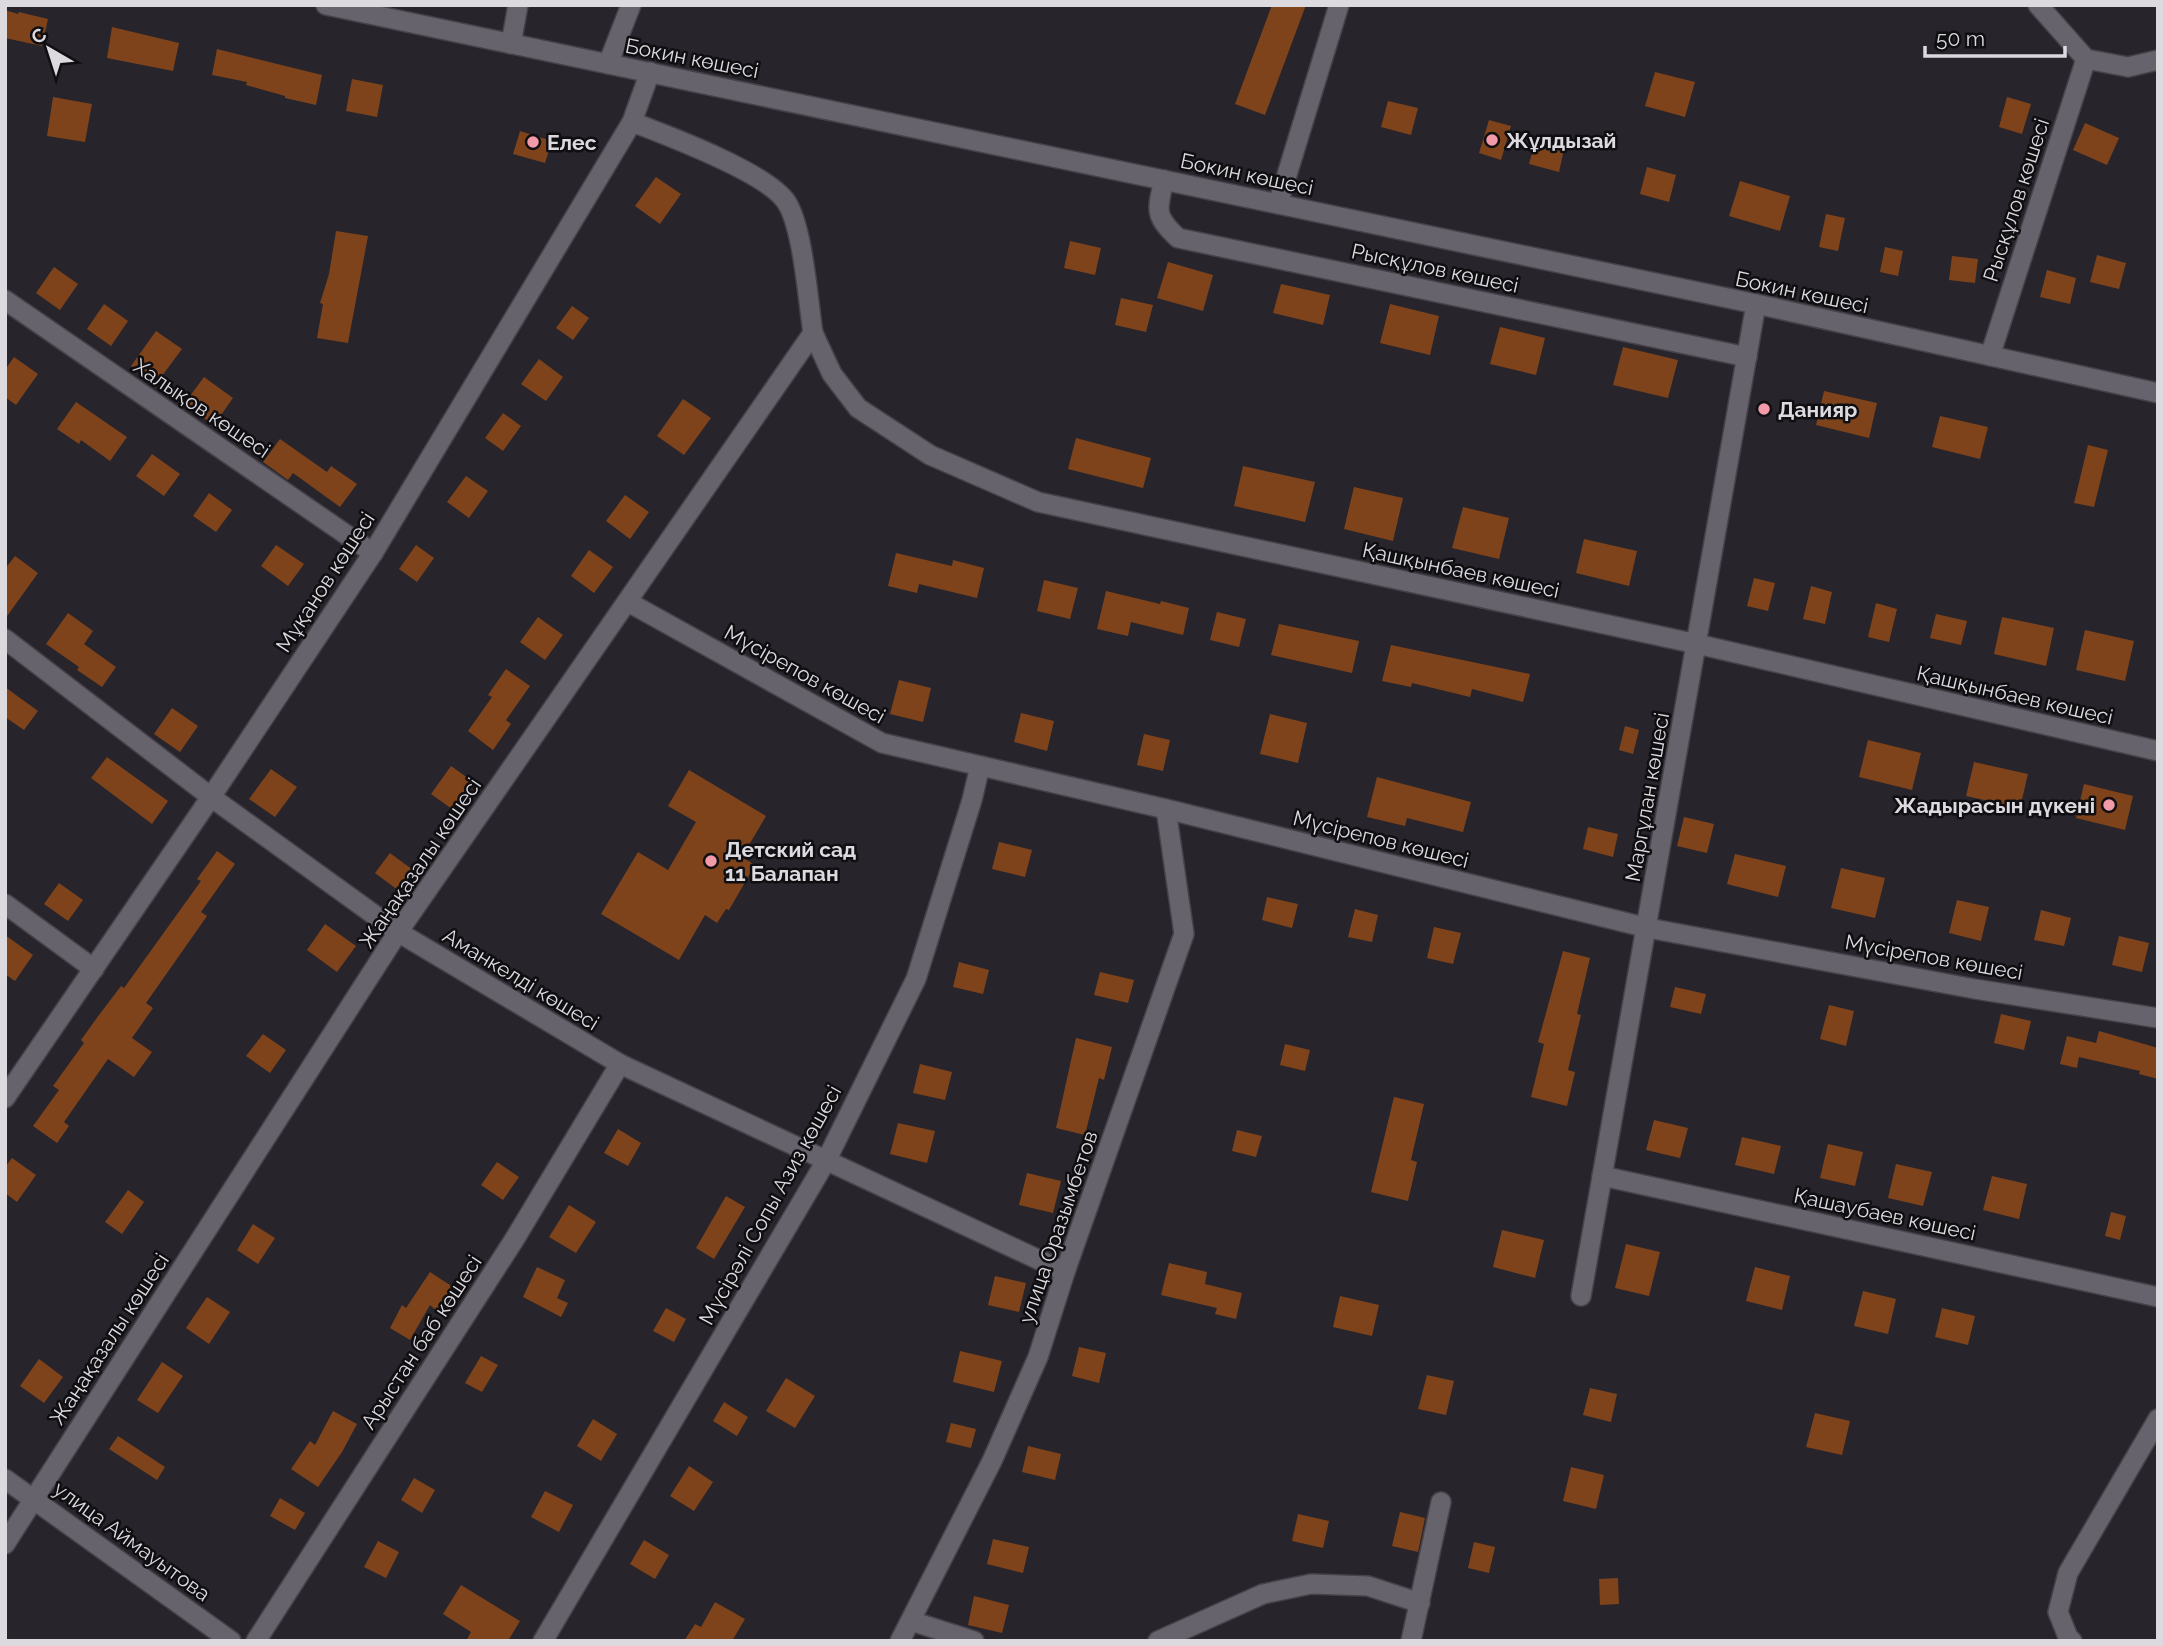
<svg xmlns="http://www.w3.org/2000/svg" width="2163" height="1646" viewBox="0 0 2163 1646" font-family="Raleway,sans-serif">
  <style>
    .building { fill: #7e431a }
    .lines { fill: none; stroke-linecap: round; stroke-linejoin: round }
    .street-casing { stroke: #454249; stroke-width: 22 }
    .street { stroke: #67636c; stroke-width: 19 }
    .poi-dot { fill: #f39aa9; stroke: #0f0e11; stroke-width: 2.5 }
    .labels { text-anchor: middle; dominant-baseline: central; stroke-width: 5; stroke-linejoin: round; paint-order: stroke }
    .street-label { font-size: 21px; fill: #dcd9df; stroke: #0f0e11 }
    .poi-label { font-size: 21px; font-weight: bold; fill: #dcd9df; stroke: #0f0e11; text-anchor: start }
  </style>
  <rect width="100%" height="100%" fill="#27242c"/>
  <g class="building">
    <path d="M1272 5H1306L1265 115 1235 104Z"/>
    <path d="M5 10 18 14 19 12 48 19 42 46 5 38Z"/>
    <path d="M112 27 179 43 173 71 107 58Z"/>
    <path d="M217 49 322 75 316 105 285 98V96L246 85 247 82 212 75Z"/>
    <path d="M1655 72 1695 82 1685 117 1645 106Z"/>
    <path d="M352 79 383 85 377 117 346 111Z"/>
    <path d="M53 97 92 104 85 142 47 136Z"/>
    <path d="M2007 97 2031 104 2022 134 1999 127Z"/>
    <path d="M1388 101 1418 108 1411 135 1381 127Z"/>
    <path d="M1489 120 1511 126 1501 160 1479 153Z"/>
    <path d="M2085 123 2119 138 2107 165 2073 150Z"/>
    <path d="M520 131 552 141 545 163 513 154Z"/>
    <path d="M1536 138 1565 145 1559 172 1529 164Z"/>
    <path d="M1647 167 1676 175 1669 202 1640 194Z"/>
    <path d="M656 177 681 194 660 224 635 206Z"/>
    <path d="M1740 181 1790 196 1780 231 1729 216Z"/>
    <path d="M1826 214 1845 218 1838 251 1819 247Z"/>
    <path d="M336 231 368 236 348 343 317 338 323 304 320 303 329 274Z"/>
    <path d="M1070 241 1101 248 1095 275 1064 268Z"/>
    <path d="M1885 247 1903 251 1898 276 1880 272Z"/>
    <path d="M2097 255 2126 263 2119 289 2090 282Z"/>
    <path d="M1952 256 1978 259 1975 283 1949 280Z"/>
    <path d="M1168 262 1213 275 1203 311 1157 298Z"/>
    <path d="M54 267 78 284 60 310 36 293Z"/>
    <path d="M2047 270 2076 278 2070 304 2040 297Z"/>
    <path d="M1281 284 1330 295 1323 325 1273 313Z"/>
    <path d="M1121 298 1153 305 1146 332 1115 325Z"/>
    <path d="M104 304 128 321 111 346 87 329Z"/>
    <path d="M1390 304 1439 316 1430 355 1380 343Z"/>
    <path d="M572 306 589 318 573 340 556 328Z"/>
    <path d="M1500 327 1545 338 1536 375 1490 364Z"/>
    <path d="M156 331 182 349 156 384 131 366Z"/>
    <path d="M1623 347 1678 360 1668 398 1613 385Z"/>
    <path d="M14 357 38 374 16 405 5 397V370Z"/>
    <path d="M539 359 563 377 546 401 521 384Z"/>
    <path d="M204 377 233 398 214 425 184 404Z"/>
    <path d="M1824 391 1877 403 1869 438 1816 425Z"/>
    <path d="M683 399 711 418 684 455 657 436Z"/>
    <path d="M76 402 127 437 110 461 81 440 79 444 57 429Z"/>
    <path d="M503 413 521 426 503 451 485 438Z"/>
    <path d="M1940 416 1988 427 1980 459 1932 447Z"/>
    <path d="M1076 438 1151 458 1143 488 1068 469Z"/>
    <path d="M280 439 327 472 331 466 357 484 340 507 293 473 288 480 263 462Z"/>
    <path d="M2088 445 2108 450 2094 507 2074 503Z"/>
    <path d="M152 454 180 474 164 496 136 476Z"/>
    <path d="M1243 466 1315 482 1305 522 1234 506Z"/>
    <path d="M466 476 488 491 469 518 447 502Z"/>
    <path d="M1354 487 1403 498 1393 541 1344 529Z"/>
    <path d="M209 493 232 510 216 532 193 516Z"/>
    <path d="M625 495 649 512 630 539 606 521Z"/>
    <path d="M1463 507 1509 518 1499 559 1452 548Z"/>
    <path d="M1584 539 1637 551 1629 586 1576 573Z"/>
    <path d="M276 545 304 564 288 586 261 566Z"/>
    <path d="M416 545 434 558 417 582 399 569Z"/>
    <path d="M589 550 613 567 594 593 571 576Z"/>
    <path d="M896 553 952 566 953 560 984 568 977 598 919 584 917 593 888 586Z"/>
    <path d="M15 556 38 573 5 619V569Z"/>
    <path d="M1754 578 1775 583 1768 611 1747 606Z"/>
    <path d="M1044 580 1078 588 1070 619 1037 611Z"/>
    <path d="M1811 586 1832 592 1825 624 1803 619Z"/>
    <path d="M1106 591 1160 604 1161 601 1189 608 1183 635 1131 622 1128 636 1097 629Z"/>
    <path d="M1876 603 1897 609 1889 642 1868 637Z"/>
    <path d="M1217 612 1246 619 1239 647 1210 640Z"/>
    <path d="M68 613 93 631 84 644 116 667 102 687 77 670 79 667 46 644Z"/>
    <path d="M1936 614 1967 621 1961 645 1930 638Z"/>
    <path d="M538 617 563 635 545 660 520 642Z"/>
    <path d="M2002 617 2054 628 2046 666 1994 654Z"/>
    <path d="M1279 624 1359 641 1352 673 1271 655Z"/>
    <path d="M2085 630 2134 641 2125 681 2076 670Z"/>
    <path d="M1391 645 1530 674 1523 702 1472 689 1470 697 1412 683 1411 687 1382 681Z"/>
    <path d="M506 669 530 686 506 720 511 724 493 750 468 731 492 697 488 695Z"/>
    <path d="M899 680 931 688 923 722 890 714Z"/>
    <path d="M5 687 38 711 24 730 5 717Z"/>
    <path d="M172 708 198 726 180 752 154 734Z"/>
    <path d="M1021 713 1054 721 1047 751 1014 742Z"/>
    <path d="M1270 714 1307 723 1298 763 1260 754Z"/>
    <path d="M1625 726 1639 730 1633 754 1619 750Z"/>
    <path d="M1144 734 1170 740 1163 771 1137 765Z"/>
    <path d="M1868 740 1921 753 1912 790 1859 777Z"/>
    <path d="M107 757 168 801 152 824 91 778Z"/>
    <path d="M1974 762 2028 774 2020 808 1966 796Z"/>
    <path d="M451 766 472 781 452 809 431 794Z"/>
    <path d="M271 769 297 787 275 817 249 799Z"/>
    <path d="M689 770 766 816 742 857 755 865 729 910 726 909 717 923 705 915 679 960 601 914 638 852 668 870 696 822 668 806Z"/>
    <path d="M1377 777 1471 802 1463 832 1407 818 1405 826 1367 817Z"/>
    <path d="M2084 784 2133 796 2125 830 2076 818Z"/>
    <path d="M1684 817 1714 824 1707 853 1677 846Z"/>
    <path d="M1588 827 1618 834 1613 857 1583 849Z"/>
    <path d="M999 842 1032 850 1025 877 992 869Z"/>
    <path d="M217 851 235 864 201 912 207 916 146 1003 153 1008 132 1038 152 1052 134 1077 108 1059 64 1122 69 1126 57 1143 33 1126 59 1090 53 1086 84 1043 81 1040 99 1015 121 986 124 988 201 881 197 879Z"/>
    <path d="M390 853 413 870 399 891 375 873Z"/>
    <path d="M1735 854 1786 866 1778 897 1727 884Z"/>
    <path d="M1841 868 1885 878 1875 918 1831 908Z"/>
    <path d="M59 883 83 900 68 921 44 904Z"/>
    <path d="M1267 897 1298 904 1292 928 1262 920Z"/>
    <path d="M1957 900 1989 907 1981 941 1949 933Z"/>
    <path d="M1355 909 1378 915 1372 942 1348 937Z"/>
    <path d="M2041 910 2071 918 2064 946 2034 940Z"/>
    <path d="M325 924 356 946 337 972 307 950Z"/>
    <path d="M1434 927 1461 933 1453 964 1427 958Z"/>
    <path d="M5 935 33 955 15 981 5 974Z"/>
    <path d="M2119 936 2149 943 2142 972 2112 965Z"/>
    <path d="M1563 951 1590 958 1577 1014 1581 1015 1568 1070 1575 1072 1567 1106 1531 1097 1544 1044 1538 1042Z"/>
    <path d="M959 962 989 970 983 994 953 987Z"/>
    <path d="M1100 972 1134 980 1128 1003 1094 995Z"/>
    <path d="M1675 987 1706 994 1701 1014 1670 1007Z"/>
    <path d="M1829 1005 1854 1011 1846 1046 1820 1039Z"/>
    <path d="M2001 1014 2031 1021 2024 1050 1994 1043Z"/>
    <path d="M2099 1031 2158 1048V1079L2139 1074 2140 1071 2079 1057 2077 1068 2060 1064 2067 1036 2096 1043Z"/>
    <path d="M263 1034 286 1050 270 1073 246 1056Z"/>
    <path d="M1076 1038 1112 1047 1104 1080 1099 1078 1085 1135 1056 1128Z"/>
    <path d="M1285 1044 1310 1050 1305 1071 1280 1065Z"/>
    <path d="M920 1064 952 1072 945 1100 913 1093Z"/>
    <path d="M1394 1097 1424 1104 1411 1160 1417 1162 1408 1201 1371 1192Z"/>
    <path d="M1654 1120 1688 1128 1680 1158 1646 1150Z"/>
    <path d="M898 1123 935 1131 927 1163 890 1154Z"/>
    <path d="M618 1129 641 1143 628 1166 604 1153Z"/>
    <path d="M1237 1130 1262 1136 1256 1157 1232 1151Z"/>
    <path d="M1742 1137 1781 1146 1774 1174 1735 1165Z"/>
    <path d="M1828 1144 1863 1152 1855 1186 1820 1178Z"/>
    <path d="M12 1158 36 1175 17 1202 5 1193V1167Z"/>
    <path d="M497 1162 519 1177 503 1200 481 1185Z"/>
    <path d="M1896 1164 1932 1172 1923 1206 1888 1198Z"/>
    <path d="M1027 1173 1061 1181 1053 1213 1019 1205Z"/>
    <path d="M1992 1176 2027 1184 2019 1219 1983 1210Z"/>
    <path d="M128 1190 144 1202 122 1234 105 1222Z"/>
    <path d="M726 1196 745 1207 714 1259 696 1248Z"/>
    <path d="M569 1205 596 1222 576 1253 549 1237Z"/>
    <path d="M2111 1212 2126 1216 2120 1240 2105 1236Z"/>
    <path d="M253 1224 275 1238 258 1264 237 1250Z"/>
    <path d="M1502 1230 1544 1240 1535 1278 1493 1267Z"/>
    <path d="M1626 1244 1660 1252 1649 1296 1615 1288Z"/>
    <path d="M1169 1263 1207 1272 1205 1284 1242 1293 1236 1319 1215 1314 1217 1308 1161 1295Z"/>
    <path d="M537 1267 565 1280 557 1298 568 1303 561 1317 523 1297Z"/>
    <path d="M1755 1267 1790 1276 1782 1310 1746 1301Z"/>
    <path d="M430 1272 453 1287 437 1311 430 1305 410 1340 390 1328 402 1305 406 1308Z"/>
    <path d="M995 1276 1026 1283 1019 1312 988 1305Z"/>
    <path d="M1863 1291 1896 1299 1888 1334 1854 1326Z"/>
    <path d="M1340 1296 1379 1305 1372 1336 1333 1327Z"/>
    <path d="M207 1297 230 1312 209 1344 186 1328Z"/>
    <path d="M666 1308 686 1319 674 1342 653 1331Z"/>
    <path d="M1942 1308 1975 1316 1968 1345 1935 1337Z"/>
    <path d="M1079 1347 1106 1353 1099 1383 1072 1376Z"/>
    <path d="M960 1351 1002 1361 994 1392 953 1382Z"/>
    <path d="M481 1356 498 1365 482 1392 465 1383Z"/>
    <path d="M39 1359 63 1377 44 1403 20 1386Z"/>
    <path d="M162 1362 183 1376 158 1413 137 1400Z"/>
    <path d="M1427 1375 1454 1381 1446 1415 1418 1409Z"/>
    <path d="M786 1378 815 1396 795 1428 766 1411Z"/>
    <path d="M1590 1388 1617 1394 1611 1422 1583 1415Z"/>
    <path d="M724 1402 748 1417 737 1436 713 1421Z"/>
    <path d="M333 1411 357 1424 342 1452 318 1487 291 1469 310 1441 315 1445Z"/>
    <path d="M1815 1413 1850 1421 1842 1455 1806 1447Z"/>
    <path d="M593 1419 617 1434 601 1461 577 1446Z"/>
    <path d="M951 1423 976 1429 971 1448 946 1442Z"/>
    <path d="M118 1436 165 1467 157 1480 109 1449Z"/>
    <path d="M1028 1446 1061 1454 1055 1480 1022 1472Z"/>
    <path d="M689 1466 713 1482 694 1511 670 1496Z"/>
    <path d="M1571 1467 1604 1475 1596 1509 1563 1501Z"/>
    <path d="M414 1478 435 1490 422 1513 401 1500Z"/>
    <path d="M545 1491 573 1505 559 1532 531 1517Z"/>
    <path d="M280 1498 305 1513 295 1530 270 1516Z"/>
    <path d="M1400 1512 1425 1518 1418 1552 1392 1546Z"/>
    <path d="M1298 1514 1329 1521 1323 1548 1292 1541Z"/>
    <path d="M993 1539 1029 1547 1023 1573 987 1564Z"/>
    <path d="M644 1540 669 1555 655 1579 630 1564Z"/>
    <path d="M378 1541 399 1552 386 1578 364 1567Z"/>
    <path d="M1474 1542 1495 1547 1489 1573 1468 1568Z"/>
    <path d="M1618 1578 1619 1604 1600 1605 1599 1579Z"/>
    <path d="M461 1585 520 1621 508 1641H466L471 1632 443 1614Z"/>
    <path d="M974 1596 1009 1605 1002 1633 968 1625Z"/>
    <path d="M715 1602 745 1619 732 1641H684L695 1624 701 1627Z"/>
  </g>
  <g class="lines">
    <defs>
      <g id="street">
        <path d="M326 5 1756 304 2158 393"/>
        <path d="M2038 5 2086 59 2128 67 2158 60"/>
        <path d="M511 44 518 5"/>
        <path d="M608 64 631 5"/>
        <path d="M1164 180C1157 210 1154 216 1178 238L1747 357"/>
        <path d="M1278 204 1339 5"/>
        <path d="M5 300 373 553"/>
        <path d="M813 333 832 374 858 408 930 455 1038 502 1697 644 2158 751"/>
        <path d="M1990 356 2086 59"/>
        <path d="M628 602 882 743 1166 809 1648 928 1975 989 2158 1018"/>
        <path d="M5 639 211 797 398 932 620 1064 1065 1272"/>
        <path d="M5 904 94 969"/>
        <path d="M5 1098 211 797 373 553 632 122 650 72"/>
        <path d="M1602 1176 2158 1297"/>
        <path d="M1581 1296 1756 304"/>
        <path d="M5 1479 231 1641"/>
        <path d="M5 1544 398 932 813 333C808 300 803 229 787 203 769 173 666 135 632 122"/>
        <path d="M911 1621 974 1641"/>
        <path d="M256 1641 514 1240 620 1064"/>
        <path d="M543 1641 826 1161 916 979 972 800 980 766"/>
        <path d="M900 1641 992 1461 1038 1357 1065 1272 1184 934 1166 809"/>
        <path d="M1158 1641 1263 1594 1311 1584 1368 1586 1420 1603"/>
        <path d="M1411 1641 1441 1502"/>
        <path d="M2072 1641 2068 1637 2058 1612 2068 1573 2158 1419"/>
      </g>
    </defs>
    <use href="#street" class="street-casing"/>
    <use href="#street" class="street"/>
  </g>
  <g class="poi-dot">
    <circle cx="1492" cy="140" r="7"/>
    <circle cx="533" cy="142" r="7"/>
    <circle cx="1764" cy="409" r="7"/>
    <circle cx="2109" cy="805" r="7"/>
    <circle cx="711" cy="861" r="7"/>
  </g>
  <g class="labels">
    <g class="street-label">
      <text transform="translate(692 58) rotate(11)">Бокин көшесі</text>
      <text transform="translate(1247 174) rotate(12)">Бокин көшесі</text>
      <text transform="translate(2016 200) rotate(-72)">Рысқұлов көшесі</text>
      <text transform="translate(1435 268) rotate(12)">Рысқұлов көшесі</text>
      <text transform="translate(1802 292) rotate(12)">Бокин көшесі</text>
      <text transform="translate(202 408) rotate(34)">Халықов көшесі</text>
      <text transform="translate(1461 570) rotate(12)">Қашқынбаев көшесі</text>
      <text transform="translate(325 582) rotate(-57)">Мұқанов көшесі</text>
      <text transform="translate(805 674) rotate(29)">Мүсірепов көшесі</text>
      <text transform="translate(2015 695) rotate(13)">Қашқынбаев көшесі</text>
      <text transform="translate(1647 797) rotate(-80)">Маргұлан көшесі</text>
      <text transform="translate(1381 839) rotate(14)">Мүсірепов көшесі</text>
      <text transform="translate(420 863) rotate(-56)">Жаңақазалы көшесі</text>
      <text transform="translate(1934 957) rotate(10)">Мүсірепов көшесі</text>
      <text transform="translate(521 979) rotate(31)">Аманкелді көшесі</text>
      <text transform="translate(770 1205) rotate(-61)">Мүсірәлі Сопы Азиз көшесі</text>
      <text transform="translate(1885 1214) rotate(12)">Қашаубаев көшесі</text>
      <text transform="translate(1058 1227) rotate(-71)">улица Оразымбетов</text>
      <text transform="translate(109 1339) rotate(-57)">Жаңақазалы көшесі</text>
      <text transform="translate(421 1342) rotate(-57)">Арыстан баб көшесі</text>
      <text transform="translate(132 1541) rotate(36)">улица Аймауытова</text>
    </g>
    <g class="poi-label">
      <text x="1506" y="140">Жұлдызай</text>
      <text x="547" y="142">Елес</text>
      <text x="1778" y="409">Данияр</text>
      <text x="2095" y="805" text-anchor="end">Жадырасын дүкені</text>
      <text x="725" y="849">Детский сад<tspan x="725" dy="24">11 Балапан</tspan></text>
    </g>
  </g>
  <rect width="2163" height="1646" fill="none" stroke="#dcd9df" stroke-width="14"/>
  <g transform="translate(49 49) rotate(321)" stroke="#0f0e11" stroke-width="5" paint-order="stroke">
  <path d="M0-5L12 26L0 18L-12 26Z" fill="#dcd9df"/>
  <text y="-10" font-size="19" font-weight="bold" text-anchor="middle" fill="#dcd9df">С</text>
  </g>
  <path d="M1925 46v10h140v-10" fill="none" stroke="#dcd9df" stroke-width="3.5"/>
  <text x="1936" y="46" font-size="21" fill="#dcd9df" stroke="#0f0e11" stroke-width="5" paint-order="stroke">50 m</text>
</svg>
